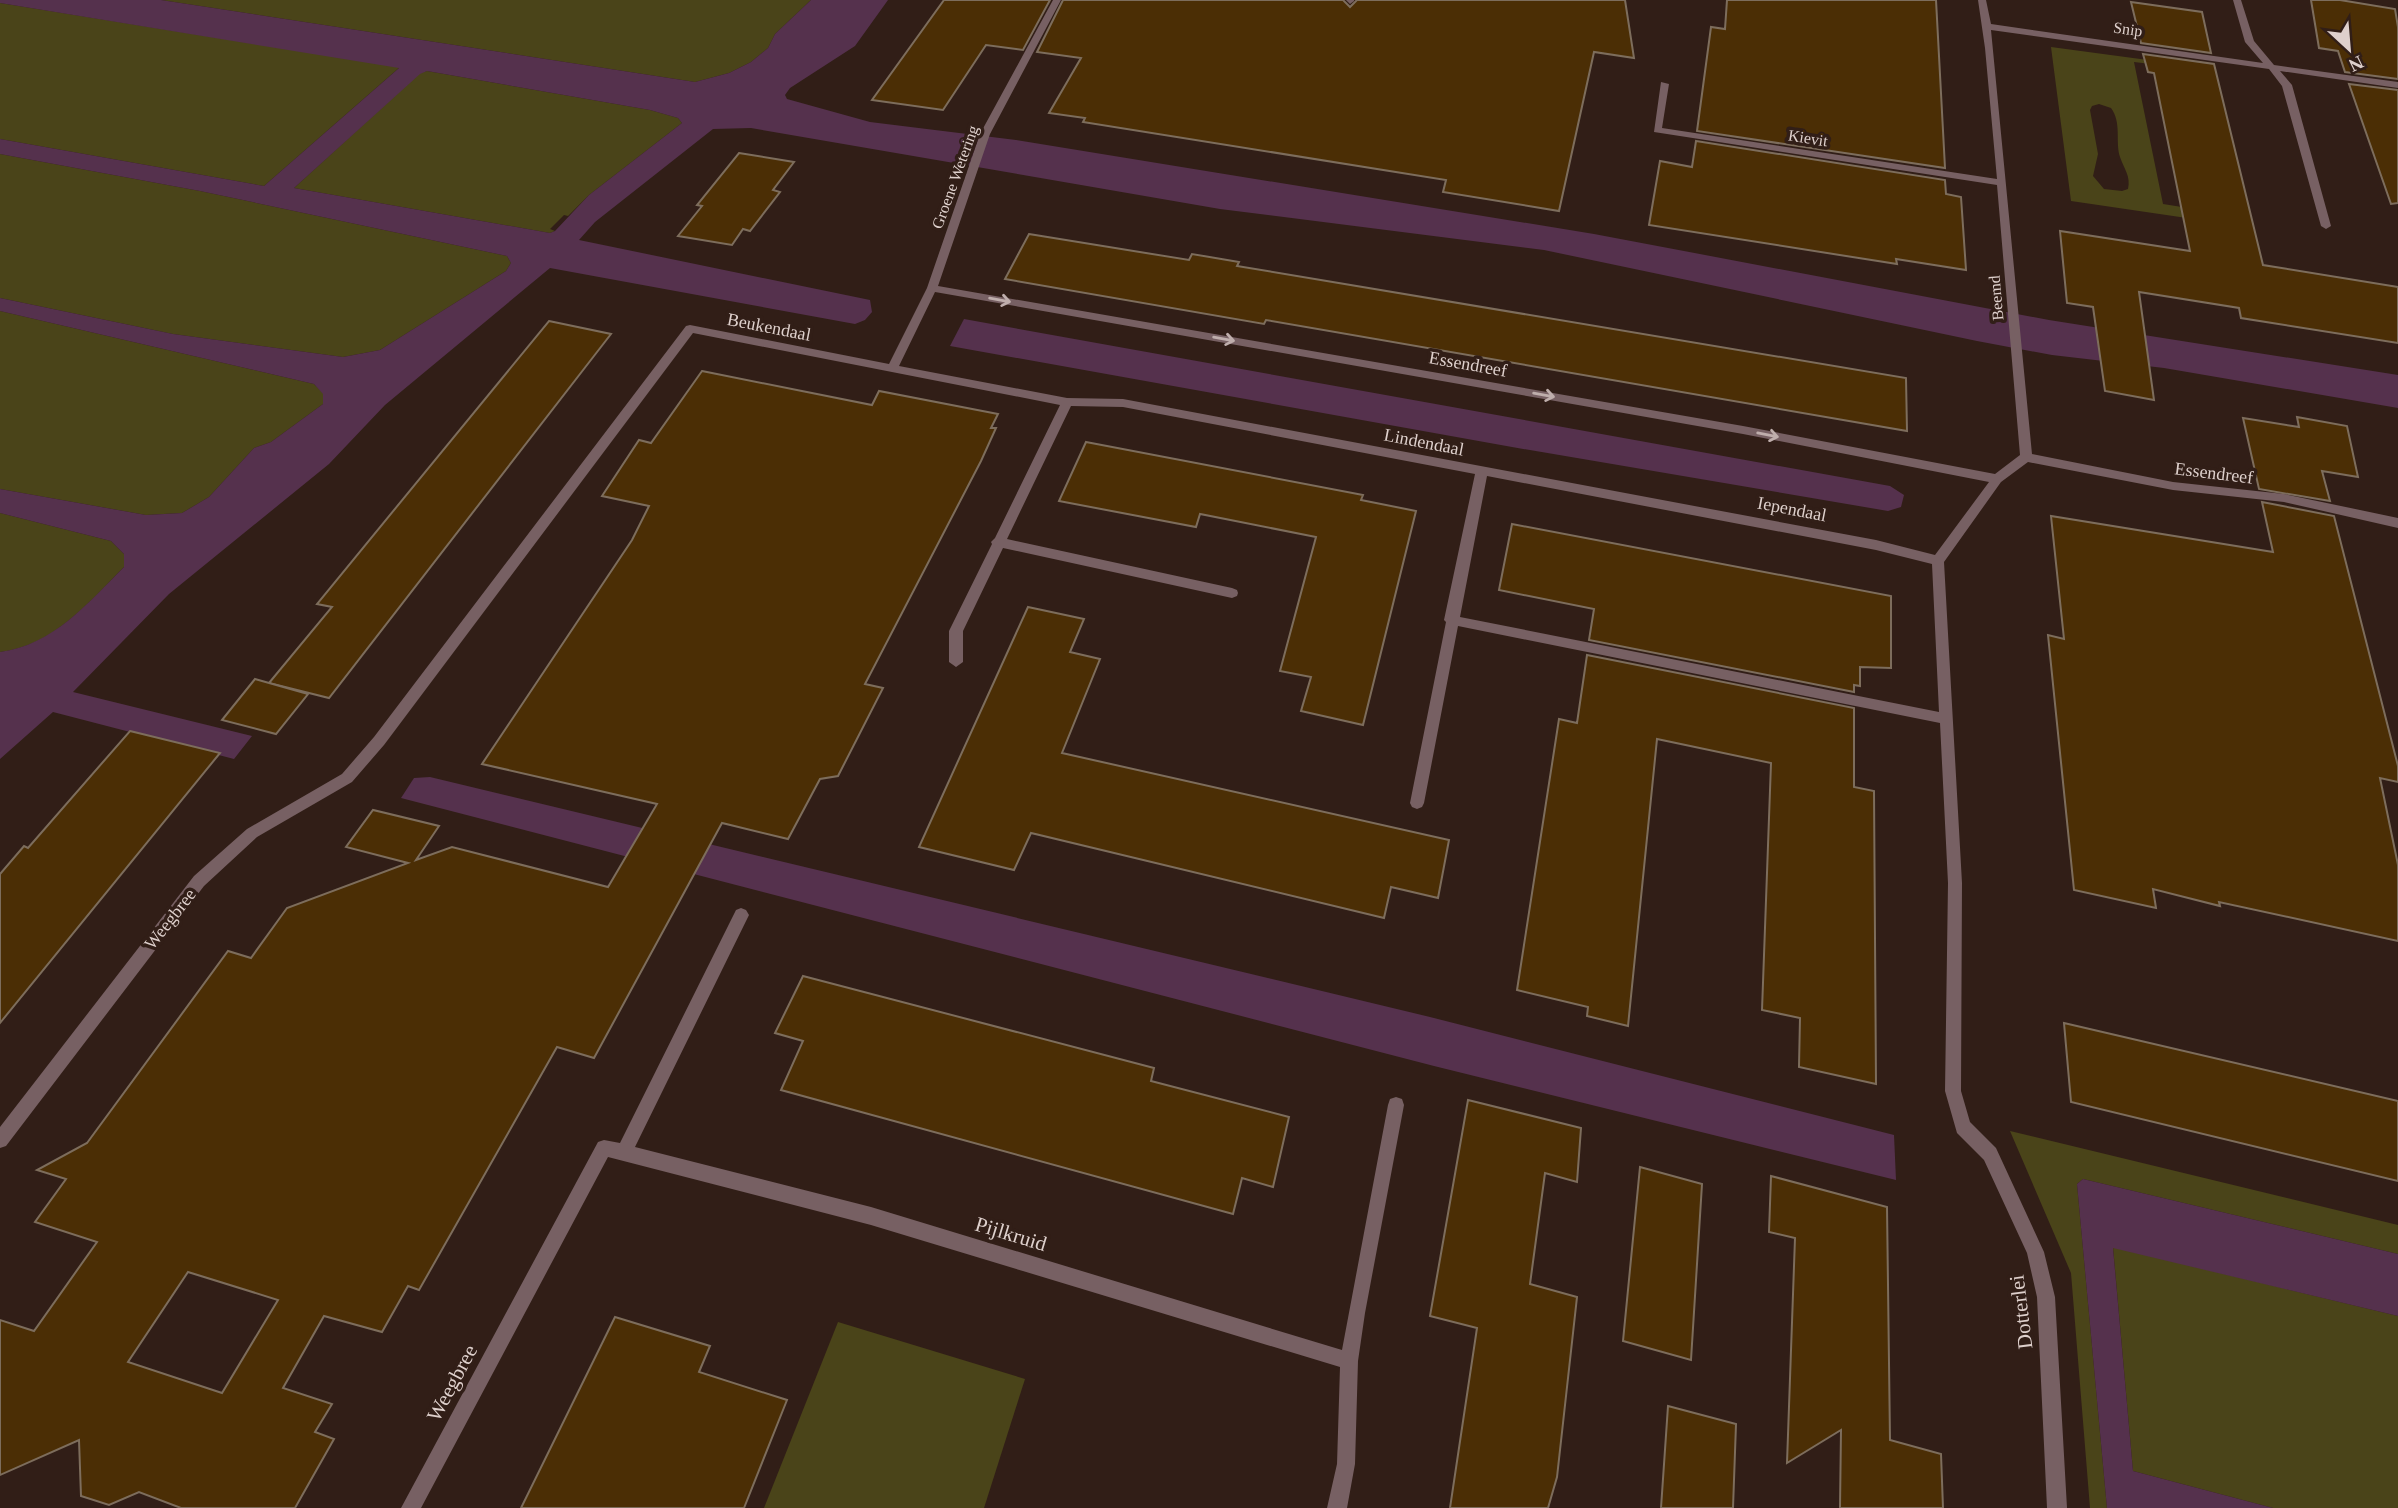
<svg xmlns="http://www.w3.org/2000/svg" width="2398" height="1508" viewBox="0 0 2398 1508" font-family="'Times New Roman',serif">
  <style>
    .green { fill: #4a4419; fill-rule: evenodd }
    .water { fill: #55314d; fill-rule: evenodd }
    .building { fill: #4b2e05; stroke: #7d6d5c; stroke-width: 2; fill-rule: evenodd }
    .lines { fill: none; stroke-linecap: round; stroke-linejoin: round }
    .minor { fill: #776063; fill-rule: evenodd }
    .oneway { stroke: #bfaeac }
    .labels { text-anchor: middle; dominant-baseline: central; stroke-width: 7; stroke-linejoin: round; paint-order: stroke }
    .far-street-label { font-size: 16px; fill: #ded0cc; stroke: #311e17 }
    .street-label { font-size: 18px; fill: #ded0cc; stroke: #311e17 }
    .near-street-label { font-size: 21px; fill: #ded0cc; stroke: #311e17 }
  </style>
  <rect width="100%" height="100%" fill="#311e17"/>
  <g class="green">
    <path d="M161 0H811L775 34 768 48 751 62 729 73 695 82Z"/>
    <path d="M0 3 400 67 264 186 0 139Z"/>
    <path d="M2051 47 2185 65V68L2134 62 2163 204 2226 214 2248 227 2071 201ZM2099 104 2111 108C2122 123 2115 141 2120 157 2124 169 2131 176 2128 189L2122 191 2104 189 2093 176 2098 154 2090 110 2092 106Z"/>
    <path d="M427 71 650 110 678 118 682 123 589 195 568 216 564 215 550 229 555 231 550 233 294 188 420 73Z"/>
    <path d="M0 154 200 191 507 256 511 263 506 271 380 350 343 357 173 334 0 298Z"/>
    <path d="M0 311 314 384 323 393V404L271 442 254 448 209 497 182 513 146 515 0 489Z"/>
    <path d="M0 513 111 541 124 554V567C88 603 53 646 0 652Z"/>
    <path d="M2010 1131 2398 1225V1254L2083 1179 2077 1184 2107 1508H2090L2071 1273Z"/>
    <path d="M2113 1247 2398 1316V1508H2273L2133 1471Z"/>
    <path d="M838 1322 1025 1379 984 1508H764Z"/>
  </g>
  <g class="water">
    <path d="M0 0H161L695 82 729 73 751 62 768 48 775 34 811 0H888L855 46 790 88 785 95 787 99 870 122 1016 140 1594 234 2049 320 2398 375V408L2164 368 2052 355 1977 341 1544 250 1220 209 751 128 713 129 595 222 579 240 870 300 872 312 865 320 855 324 550 268 385 405 329 464 169 594 73 692 252 736 234 759 53 712 0 759V652C53 645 88 603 124 567V554L111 541 0 513V489L146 515 182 513 209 497 254 448 271 442 323 404V394L314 384 0 311V298L173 334 343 357 380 350 506 271 511 263 507 256 200 191 0 154V139L264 186 399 68 0 3ZM427 71 650 110 678 118 682 123 589 195 555 231 550 233 294 188 420 74Z"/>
    <path d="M964 319 1890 486 1904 495 1901 507 1888 511 1512 447 950 346Z"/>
    <path d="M430 777 1430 1017 1894 1135 1896 1180 1434 1066 401 798 414 778Z"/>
    <path d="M2083 1179 2398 1254V1316L2113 1248 2133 1471 2273 1508H2107L2077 1184Z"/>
  </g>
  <g class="building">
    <path d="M944 0H1050L1023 50 986 45 943 110 872 100Z"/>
    <path d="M1063 0H1343L1350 7 1357 0H1625L1634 58 1594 52 1559 211 1443 192 1446 180 1083 122 1085 118 1049 113 1081 58 1037 52Z"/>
    <path d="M1727 0H1936L1945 168 1697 131 1711 27 1725 29Z"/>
    <path d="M2311 0H2340L2395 9 2398 27V79L2345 72 2338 51 2319 48Z"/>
    <path d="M2131 2 2202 12 2211 53 2141 43Z"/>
    <path d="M2143 54 2214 64 2263 265 2398 287V343L2241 318 2239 308 2139 292 2154 400 2105 391 2093 307 2067 303 2060 231 2190 251 2154 73 2148 72Z"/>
    <path d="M2349 84 2398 90V203L2391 204Z"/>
    <path d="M1696 141 1945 180 1946 194 1961 197 1966 270 1896 259 1897 264 1649 225 1660 161 1692 167Z"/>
    <path d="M739 153 794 162 773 190 780 192 750 231 743 229 732 245 678 236 702 206 697 205Z"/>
    <path d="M1029 234 1189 260 1192 254 1239 262 1237 266 1906 378 1907 431 1266 320 1264 324 1005 279Z"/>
    <path d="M549 321 611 334 329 698 269 683 332 607 317 604Z"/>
    <path d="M702 371 872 405 879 391 998 414 991 428H996L981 461 865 684 883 688 838 776 820 779 788 839 722 823 594 1058 557 1047 419 1290 408 1286 382 1332 324 1316 283 1388 332 1404 315 1432 334 1439 295 1508H181L139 1492 109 1505 81 1496 79 1440 0 1475V1320L34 1331 97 1242 35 1222 66 1179 37 1170 87 1143 228 951 251 958 287 908 408 863 346 847 373 810 439 826 416 860 452 847 608 887 657 804 482 764 632 540 649 506 602 496 639 440 651 443ZM188 1272 278 1300 222 1393 128 1362Z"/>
    <path d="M2297 417 2347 426 2358 477 2322 471 2330 501 2259 489 2243 418 2299 427Z"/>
    <path d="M1086 442 1363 495 1361 500 1416 511 1363 725 1301 711 1311 677 1280 671 1316 537 1200 514 1196 527 1059 501Z"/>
    <path d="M2262 502 2334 516 2398 766V782L2380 778 2398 865V941L2219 902 2220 906 2153 889 2156 908 2074 890 2048 635 2064 639 2051 516 2273 552Z"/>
    <path d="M1512 524 1891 596V668L1860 667V686L1854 685V692L1589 640 1594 609 1499 590Z"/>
    <path d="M1028 607 1084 619 1070 652 1100 659 1062 753 1449 840 1438 898 1391 887 1384 918 1031 833 1014 870 919 847Z"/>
    <path d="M1587 655 1854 708V787L1874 791 1876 1084 1799 1067 1800 1018 1762 1010 1771 763 1657 739 1628 1026 1587 1016 1588 1007 1517 990 1559 719 1577 723Z"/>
    <path d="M255 679 308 694 276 734 222 720Z"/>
    <path d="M130 731 220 753 0 1023V874L24 846 28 848Z"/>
    <path d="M803 976 1154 1068 1151 1081 1289 1117 1273 1187 1242 1178 1233 1214 781 1090 803 1041 775 1033Z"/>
    <path d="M2064 1023 2398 1101V1181L2071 1102Z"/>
    <path d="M1468 1100 1581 1128 1577 1182 1545 1173 1530 1284 1577 1297 1557 1477 1548 1508H1450L1477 1328 1430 1316Z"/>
    <path d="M1640 1167 1702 1184 1691 1360 1623 1341Z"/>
    <path d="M1771 1176 1887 1207 1890 1440 1941 1454 1943 1508H1840L1841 1430 1787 1463 1795 1238 1769 1232Z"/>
    <path d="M615 1317 710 1346 699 1372 787 1400 744 1508H521Z"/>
    <path d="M1668 1406 1736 1424 1733 1508H1661Z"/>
  </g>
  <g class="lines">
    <g class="minor">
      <path d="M1053 0H1061L990 134 938 286 1743 426 1995 474 2020 455 1997 185 1654 132 1661 82 1669 84 1662 128 1997 179 1985 48 1978 0H1986L1991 24 2263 63 2245 42 2233 0H2241L2254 41 2274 65 2398 82V88L2280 71 2292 85 2331 226 2326 229 2321 226 2282 86 2269 69 1991 30 2032 454 2173 482 2284 494 2398 518V528L2284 502 2173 490 2028 462 2001 482 1944 562 1962 883 1961 1091 1970 1122 1996 1148 2044 1252 2055 1297 2067 1508H2047L2037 1297 2027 1253 1984 1160 1957 1133 1945 1091 1948 883 1940 723 1458 626 1424 803 1422 807 1417 809 1412 807 1410 803 1446 622 1444 620 1475 474 1123 407 1071 406 1007 539 1232 588 1237 590 1238 593 1237 596 1232 598 1003 548 963 631V662L956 667 949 662V631L992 544 991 542 995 538 1060 405 693 333 384 745 352 782 257 837 204 886 6 1146 0 1148V1127L194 876 247 829 342 774 374 737 686 326 690 325 889 364 927 288 980 134ZM935 292 1743 434 1989 482 1935 555 1876 540 1123 399 1067 398 899 366ZM1487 476 1876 550 1932 564 1939 712 1460 617Z"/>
      <path d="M1346 0H1354V1L1350 4Z"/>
      <path d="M741 908 746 910 749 915 635 1147 871 1207 1342 1350 1388 1105 1390 1099 1396 1097 1402 1099 1404 1105 1365 1313 1358 1361 1355 1464 1347 1508H1327L1337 1464 1340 1367 871 1225 608 1157 421 1508H401L598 1142 604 1140 620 1143 736 910Z"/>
    </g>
  </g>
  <defs><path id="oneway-shaft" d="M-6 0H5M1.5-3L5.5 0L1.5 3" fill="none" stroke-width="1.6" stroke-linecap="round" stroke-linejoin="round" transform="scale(1.75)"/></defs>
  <g class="oneway">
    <use href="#oneway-shaft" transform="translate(1000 300) rotate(10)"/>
    <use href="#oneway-shaft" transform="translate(1224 339) rotate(10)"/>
    <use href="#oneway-shaft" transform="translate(1544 395) rotate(10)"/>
    <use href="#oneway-shaft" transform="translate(1768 435) rotate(11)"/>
  </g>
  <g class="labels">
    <g class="far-street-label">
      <text transform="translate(2128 29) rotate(8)">Snip</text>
      <text transform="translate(1808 138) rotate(9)">Kievit</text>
      <text transform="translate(955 177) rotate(-70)">Groene Wetering</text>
      <text transform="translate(1996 298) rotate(-95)">Beemd</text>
    </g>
    <g class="street-label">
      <text transform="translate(769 327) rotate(11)">Beukendaal</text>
      <text transform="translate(1468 364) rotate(10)">Essendreef</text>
      <text transform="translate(1424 442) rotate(11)">Lindendaal</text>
      <text transform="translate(2214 473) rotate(7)">Essendreef</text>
      <text transform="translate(1792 509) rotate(11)">Iependaal</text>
      <text transform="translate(170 919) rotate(-52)">Weegbree</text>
    </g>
    <g class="near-street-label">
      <text transform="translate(1011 1234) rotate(17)">Pijlkruid</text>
      <text transform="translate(2021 1312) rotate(-97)">Dotterlei</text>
      <text transform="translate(452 1383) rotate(-62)">Weegbree</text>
    </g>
  </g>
  <g transform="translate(2349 49) rotate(154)" stroke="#311e17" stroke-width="5" paint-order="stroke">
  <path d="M0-5L12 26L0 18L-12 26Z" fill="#ded0cc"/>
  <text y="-10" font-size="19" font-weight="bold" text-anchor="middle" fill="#ded0cc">N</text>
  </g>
</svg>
